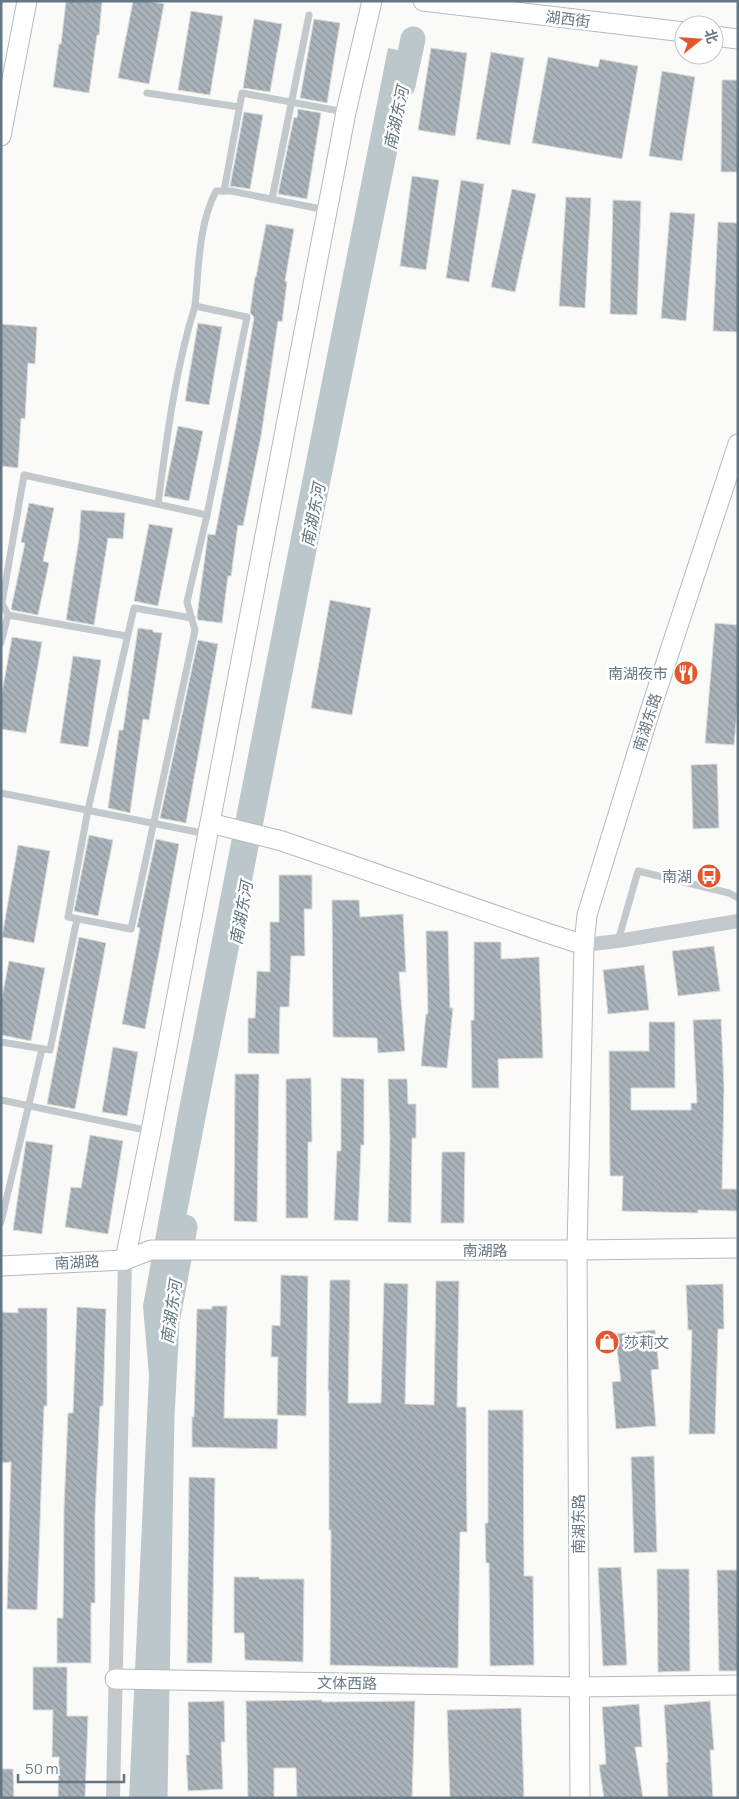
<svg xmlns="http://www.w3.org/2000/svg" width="739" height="1799" viewBox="0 0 739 1799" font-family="Manrope,'Noto Sans SC',sans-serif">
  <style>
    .water { fill: #bbc7cb }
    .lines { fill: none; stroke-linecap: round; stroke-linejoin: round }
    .river { stroke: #bbc7cb; stroke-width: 25 }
    .building { fill: url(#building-back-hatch); stroke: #dcdcda }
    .secondary-casing { stroke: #b3babf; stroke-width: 21 }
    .lane { stroke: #c3c8cc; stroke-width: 7 }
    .street { stroke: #c3c8cc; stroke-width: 14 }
    .secondary { stroke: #fff; stroke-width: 19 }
    .labels { text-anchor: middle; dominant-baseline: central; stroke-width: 5; stroke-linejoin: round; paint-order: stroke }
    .street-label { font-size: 15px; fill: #657683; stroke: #fff }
    .poi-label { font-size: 15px; fill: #657683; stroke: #fff; text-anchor: end }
    .water-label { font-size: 16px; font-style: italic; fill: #60757c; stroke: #fff }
  </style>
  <defs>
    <pattern id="building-back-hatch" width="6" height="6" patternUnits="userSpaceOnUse" patternTransform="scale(1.25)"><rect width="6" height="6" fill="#aab3b9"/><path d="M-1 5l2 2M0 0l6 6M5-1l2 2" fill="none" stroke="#8e969c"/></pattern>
  </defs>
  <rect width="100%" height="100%" fill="#fafaf8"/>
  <path class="water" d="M388 48 417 54 318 543 161 1346 154 1798H129L149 1375 143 1306 178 1114 274 623Z"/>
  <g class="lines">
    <g class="river">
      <path d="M403 85 413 39"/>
      <path d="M155 1798 162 1416 167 1322 185 1227"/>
    </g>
  </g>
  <g class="building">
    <path d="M66 1H102L99 35H97L89 93 53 87 59 44H61Z"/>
    <path d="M133 1H148L164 4 149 84 118 78Z"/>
    <path d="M191 11 223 16 210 95 178 90Z"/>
    <path d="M254 19 282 24 270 92 243 88Z"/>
    <path d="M314 19 340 23 327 103 300 98Z"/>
    <path d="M431 48 467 53 455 136 418 130Z"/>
    <path d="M491 52 524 58 510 145 476 139Z"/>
    <path d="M548 57 598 67 600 59 638 66 622 159 532 143Z"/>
    <path d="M662 71 695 77 682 161 649 156Z"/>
    <path d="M722 80H738V172H721Z"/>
    <path d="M298 109 321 113 307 199 278 194 294 117 297 118Z"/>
    <path d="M244 112 263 115 250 189 230 186Z"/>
    <path d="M412 176 439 180 426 270 400 266Z"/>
    <path d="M461 180 484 184 469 282 446 278Z"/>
    <path d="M512 189 536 194 515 292 491 287Z"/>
    <path d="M566 197 591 198 585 308 559 306Z"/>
    <path d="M613 200 641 201 637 315 610 314Z"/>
    <path d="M670 212 695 214 686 321 661 318Z"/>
    <path d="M718 222 738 223V332L713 331Z"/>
    <path d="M266 224 294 229 285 281 287 282 282 322 278 321 261 436 243 526 238 525 231 576H228L222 623 198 620 197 616 208 534 215 535 237 420 254 317 250 313 255 277H256Z"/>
    <path d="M198 323 222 327 209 405 185 401Z"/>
    <path d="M1 324 37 327 35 364 28 363 25 419 21 418 18 468 1 466Z"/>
    <path d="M178 426 203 431 189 501 164 496Z"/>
    <path d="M29 503 54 508 43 561 49 563 38 615 12 610 11 609 25 543 21 542Z"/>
    <path d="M81 510 125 513 123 539 108 538 94 625 66 620 79 539Z"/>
    <path d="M149 524 173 528 158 606 134 601Z"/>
    <path d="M330 600 371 608 352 715 311 708Z"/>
    <path d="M715 623 738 625V701L734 745 705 743Z"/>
    <path d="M138 628 153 630V632L162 633 149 720 143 719 130 813 108 808 119 730H123Z"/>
    <path d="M12 637 42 642 26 733 1 729V698Z"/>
    <path d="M198 640 218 644 186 823 160 818Z"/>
    <path d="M73 656 101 660 88 747 60 743Z"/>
    <path d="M717 764 719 828 693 829 691 765Z"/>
    <path d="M89 835 113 840 98 916 74 911Z"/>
    <path d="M156 839 179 844 145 1029 122 1024 140 928 137 927Z"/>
    <path d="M18 845 50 851 34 943 2 937Z"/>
    <path d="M279 875H312V909H304L305 956H291L289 1007H280L279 1054 248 1053V1018H255L257 971 270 972V922H279Z"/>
    <path d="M332 900H359L360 917 403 914 406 972H399L405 1051 378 1053 377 1038 333 1037Z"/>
    <path d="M426 931H448L450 1008H453L447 1068 421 1066 426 1014H428Z"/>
    <path d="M79 937 106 943 75 1109 47 1104Z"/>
    <path d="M474 942H501V959L539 957 543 1058 498 1059 499 1088H472L471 1020H474Z"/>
    <path d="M714 946 720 991 678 996 672 951Z"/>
    <path d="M9 961 45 968 31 1041 1 1035V1002Z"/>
    <path d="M644 965 649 1010 608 1014 603 970Z"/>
    <path d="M721 1019 724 1087 722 1189H738V1211L698 1210V1213L622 1211 623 1176H610L609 1051H649V1022H675V1088H631V1110H691V1103H697L693 1020Z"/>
    <path d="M113 1047 138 1052 127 1116 102 1112Z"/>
    <path d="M235 1074H259L257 1222 234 1221Z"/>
    <path d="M311 1078 312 1142H308V1218H286V1079Z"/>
    <path d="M341 1078 364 1079V1145H361L358 1221 334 1220 337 1151H341Z"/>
    <path d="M388 1079H407L408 1104H416V1138H412L411 1223 388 1222 390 1139Z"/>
    <path d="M90 1135 123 1141 108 1234 65 1227 71 1187 81 1188Z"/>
    <path d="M26 1141 53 1145 42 1234 13 1230Z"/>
    <path d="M442 1152H465L464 1223H441Z"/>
    <path d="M281 1275 308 1276 306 1416 277 1415 278 1357H271L272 1325 280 1326Z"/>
    <path d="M330 1280H350L348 1403H381L384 1283 408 1284 405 1404 434 1405 436 1281H459L457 1407H466L467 1532H460L458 1668 330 1665 331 1530H329V1391H328Z"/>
    <path d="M723 1284 724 1329H718L715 1434H689L692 1330H688L686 1285Z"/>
    <path d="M212 1306H227L224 1418 278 1419 277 1449 192 1447V1417H194L197 1309H212Z"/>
    <path d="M77 1307 106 1309 103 1406H100L95 1514V1603H91V1663H57V1618H63L64 1508 68 1413H73Z"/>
    <path d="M18 1308H47V1406H44L37 1610 7 1609 11 1462 1 1463V1312L18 1313Z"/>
    <path d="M655 1330 659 1369 651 1370 656 1426 616 1429 612 1382 621 1381 615 1334Z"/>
    <path d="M488 1410H523L524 1576H533L534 1665 490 1666 489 1563H486L485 1523H488Z"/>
    <path d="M654 1456 657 1552 634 1553 631 1457Z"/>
    <path d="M189 1477 215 1478 212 1663H187Z"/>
    <path d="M621 1567 627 1665 603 1666 598 1568Z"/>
    <path d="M657 1569H689L690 1671 658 1672Z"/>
    <path d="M717 1570H738V1671H719Z"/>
    <path d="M234 1577H259V1579H304L303 1662 245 1660 244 1633H234Z"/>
    <path d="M33 1667H67V1716H88L85 1798H58L59 1757H52L53 1710H33Z"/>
    <path d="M322 1700V1702L415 1701 412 1798H297L296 1768H274V1798H248L246 1701Z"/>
    <path d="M224 1701 225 1742H221L223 1789 188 1791 186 1755H189L188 1702Z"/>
    <path d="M710 1701 714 1750H710L713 1798H668L666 1763 668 1762 664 1705Z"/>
    <path d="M639 1704 642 1747H635L643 1798H604L599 1765 606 1764 602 1707Z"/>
    <path d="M521 1708 524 1798H450L447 1710Z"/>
    <path d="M1 1769H13L14 1798H1Z"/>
  </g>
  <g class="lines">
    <defs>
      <g id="secondary">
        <path d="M423 1 684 32"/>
        <path d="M714 36 738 39"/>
        <path d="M1 136 27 1"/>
        <path d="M210 823 282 841 541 931 584 945"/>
        <path d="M125 1260 151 1131 346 112 372 1"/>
        <path d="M1 1266 125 1260 151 1250H577L738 1248"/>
        <path d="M115 1679 579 1687 738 1685"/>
        <path d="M580 1798 577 1250 584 945 587 915 650 711 738 444"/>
      </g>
    </defs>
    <use href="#secondary" class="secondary-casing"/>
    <g class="lane">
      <path d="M147 93 239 107"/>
      <path d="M224 191 242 93 345 112"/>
      <path d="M272 199 309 15"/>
      <path d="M195 306C199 268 198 226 216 191H231L326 210"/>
      <path d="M158 504C167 437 175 370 195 306L247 317 207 515"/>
      <path d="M8 615 126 636"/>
      <path d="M1 643 8 615 2 603 24 475 207 515 187 602 195 630 131 929 68 917 88 810 134 608 192 618"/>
      <path d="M1 793 207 834"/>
      <path d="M618 941 638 871 729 893 738 898"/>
      <path d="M1 1042 50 1050 77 919"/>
      <path d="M1 1100 150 1131"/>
      <path d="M1 1222 42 1049"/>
    </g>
    <g class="street">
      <path d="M584 945 618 941 738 921"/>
      <path d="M113 1798 125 1260"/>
    </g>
    <use href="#secondary" class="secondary"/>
  </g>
  <defs>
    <symbol id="restaurant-disc" viewBox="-11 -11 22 22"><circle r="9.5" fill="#e4572e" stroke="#fff"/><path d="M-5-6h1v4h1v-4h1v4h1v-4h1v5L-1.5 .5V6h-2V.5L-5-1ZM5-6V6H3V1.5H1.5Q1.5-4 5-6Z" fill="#fff"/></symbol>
    <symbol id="bus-disc" viewBox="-11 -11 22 22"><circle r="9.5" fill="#e4572e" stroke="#fff"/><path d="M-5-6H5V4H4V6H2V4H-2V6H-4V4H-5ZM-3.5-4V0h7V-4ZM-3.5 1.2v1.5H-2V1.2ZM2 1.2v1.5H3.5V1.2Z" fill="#fff"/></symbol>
    <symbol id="shop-disc" viewBox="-11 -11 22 22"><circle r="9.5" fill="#e4572e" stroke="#fff"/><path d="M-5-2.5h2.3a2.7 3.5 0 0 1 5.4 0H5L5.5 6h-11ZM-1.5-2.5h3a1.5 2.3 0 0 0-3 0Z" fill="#fff"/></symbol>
  </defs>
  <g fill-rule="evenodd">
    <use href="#restaurant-disc" x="672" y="659" width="28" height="28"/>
    <use href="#bus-disc" x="695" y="862" width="28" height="28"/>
    <use href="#shop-disc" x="593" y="1328" width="28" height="28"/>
  </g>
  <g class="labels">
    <g class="street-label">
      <text transform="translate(568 19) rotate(7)">湖西街</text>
      <text transform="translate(647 722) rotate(-72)">南湖东路</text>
      <text x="485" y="1250">南湖路</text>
      <text transform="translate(77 1262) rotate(-3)">南湖路</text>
      <text transform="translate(578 1524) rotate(-90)">南湖东路</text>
      <text transform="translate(347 1683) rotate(1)">文体西路</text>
    </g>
    <g class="poi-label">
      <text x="668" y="673">南湖夜市</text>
      <text x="692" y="876">南湖</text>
      <text x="624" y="1342" text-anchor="start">莎莉文</text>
    </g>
    <g class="water-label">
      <text transform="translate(396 118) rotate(-78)">南湖东河</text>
      <text transform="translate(313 515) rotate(-79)">南湖东河</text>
      <text transform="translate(241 913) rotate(-80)">南湖东河</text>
      <text transform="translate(171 1312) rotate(-82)">南湖东河</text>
    </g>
  </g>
  <rect width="739" height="1799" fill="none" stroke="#657683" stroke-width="5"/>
  <g transform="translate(699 40) rotate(73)"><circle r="24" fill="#ffffff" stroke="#c1c8cd"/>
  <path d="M0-4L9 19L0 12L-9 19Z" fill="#e4572e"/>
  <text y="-8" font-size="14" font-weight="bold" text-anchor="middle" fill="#657683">北</text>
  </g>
  <path d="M18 1774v8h106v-8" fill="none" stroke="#657683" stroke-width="2.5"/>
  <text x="25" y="1774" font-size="15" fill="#657683" stroke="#ffffff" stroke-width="4" paint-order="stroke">50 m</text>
</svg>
